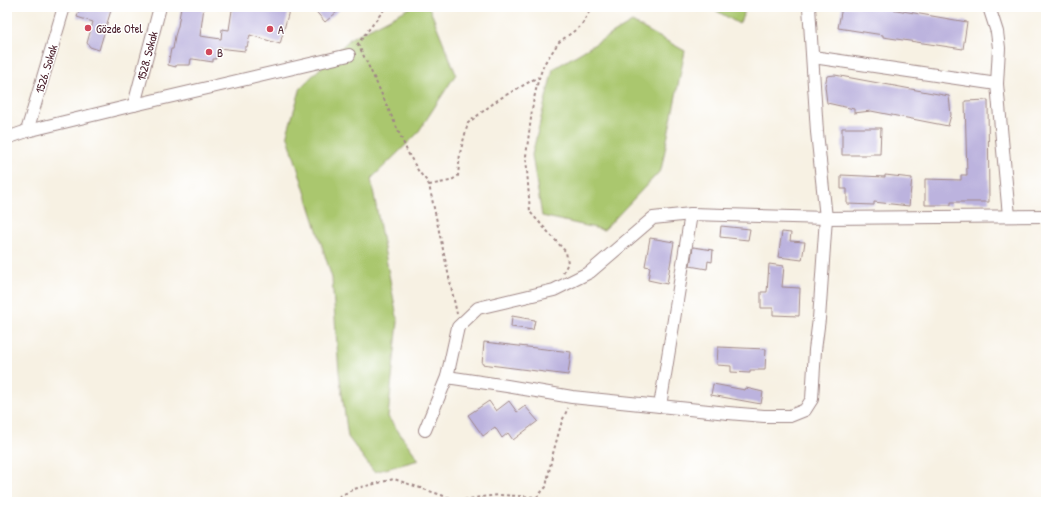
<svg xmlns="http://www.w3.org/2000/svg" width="1053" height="509" viewBox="0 0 1053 509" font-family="'Patrick Hand',sans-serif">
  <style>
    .green { fill: #aac76e; stroke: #7a734c }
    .building { fill: #bcb3de }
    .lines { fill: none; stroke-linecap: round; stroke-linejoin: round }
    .minor-casing { stroke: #a08887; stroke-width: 14 }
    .path { stroke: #a08887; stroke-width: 2; stroke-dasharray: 3 3; stroke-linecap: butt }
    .minor { stroke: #fff; stroke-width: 12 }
    .poi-dot { fill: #d1495b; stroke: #fff; stroke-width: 1.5 }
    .labels { text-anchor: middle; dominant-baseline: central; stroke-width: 3; stroke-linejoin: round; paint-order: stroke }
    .poi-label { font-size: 12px; fill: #4a1f2b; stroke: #fff; text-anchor: start }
    .street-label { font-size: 12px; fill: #4a1f2b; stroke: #fff }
  </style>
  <rect width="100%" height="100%" fill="#fff"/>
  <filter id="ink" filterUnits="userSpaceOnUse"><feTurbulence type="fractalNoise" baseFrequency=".025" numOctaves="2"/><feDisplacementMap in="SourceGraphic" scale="8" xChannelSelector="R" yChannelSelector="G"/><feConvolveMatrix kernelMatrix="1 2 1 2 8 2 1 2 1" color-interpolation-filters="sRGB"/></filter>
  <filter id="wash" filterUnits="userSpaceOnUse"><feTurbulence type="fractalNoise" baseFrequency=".012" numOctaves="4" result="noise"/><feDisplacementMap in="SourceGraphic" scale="16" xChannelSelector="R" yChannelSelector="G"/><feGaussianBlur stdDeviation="0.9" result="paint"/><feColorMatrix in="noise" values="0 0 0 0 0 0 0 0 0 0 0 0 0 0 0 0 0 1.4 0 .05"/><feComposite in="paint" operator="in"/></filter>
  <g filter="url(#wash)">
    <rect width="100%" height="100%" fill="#f7f1e3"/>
    <g class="green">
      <path d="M412 7H429L456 74 417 134 371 179 398 322 388 417 419 460 374 472 348 437 339 372 332 278 287 134 301 87 351 38Z"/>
      <path d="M710 7H747L739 24Z"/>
      <path d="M632 22 685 51 661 170 604 230 542 216 532 155 553 69Z"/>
    </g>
    <g id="blocks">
      <g class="building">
        <path d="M80 7H112L99 50 90 47 87 43 93 22 77 17Z"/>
        <path d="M181 7H204L200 36 221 39 222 29 229 30 232 10H234V7H290L280 44 250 35 247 47H245V51L218 48 216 59H213V62L193 59H191L190 65H176V67L168 65 171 49H173L175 36 178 26Z"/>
        <path d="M312 7H343L325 22Z"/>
        <path d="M842 7H879L967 22 963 49 883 37V35L838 28Z"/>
        <path d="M835 75 949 96 951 115 948 126 871 111 854 113V109L827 103 825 86 827 76Z"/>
        <path d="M988 100 989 202H951V205H925V179L961 180V175H967L965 101Z"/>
        <path d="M842 128H881L880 154H870V155H842Z"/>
        <path d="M841 175 885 177V175L912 178 909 206 874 202V205L847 204V189H841Z"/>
        <path d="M721 226 750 229 748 240 720 237Z"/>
        <path d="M782 232 791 233 790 241 805 242 802 260 778 257Z"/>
        <path d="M650 238 674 242 667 284 648 280 650 267 645 266Z"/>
        <path d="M693 247 713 250 712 262 708 261 707 269 690 266Z"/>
        <path d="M769 264 784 266 782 287 800 288 799 316 773 315V308H761V292H767Z"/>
        <path d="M512 316 535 320 533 330 511 327Z"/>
        <path d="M484 342 571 352 568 375 482 364Z"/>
        <path d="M718 347 766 349 765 370H750V373L731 372V366L717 365Z"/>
        <path d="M713 384 745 390 746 388 763 392 761 404 711 395Z"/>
        <path d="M489 401 496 411 509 401 517 412 525 406 538 421 513 440 508 433 502 438 495 427 483 436 468 415Z"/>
      </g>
    </g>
  </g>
  <g filter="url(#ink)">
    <use href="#blocks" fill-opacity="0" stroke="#a08887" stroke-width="1"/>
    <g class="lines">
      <defs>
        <g id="minor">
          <path d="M989 7 997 32 999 48 997 84"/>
          <path d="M813 57 997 84 1009 216"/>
          <path d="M134 105 160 7"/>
          <path d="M27 131 64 7"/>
          <path d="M7 138 27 131 134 105 349 55"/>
          <path d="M447 377 507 386 572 397 728 413 764 416H790L805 410 812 399 815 350 819 319 826 218 817 132 809 7"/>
          <path d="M660 406 691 214"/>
          <path d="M425 430 447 377 458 327 478 308 554 290 590 272 653 218 691 214 826 218 1046 216"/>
        </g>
      </defs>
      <use href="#minor" class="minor-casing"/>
      <g class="path">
        <path d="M358 44 379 88 408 153 419 172 427 181 429 185 457 314"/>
        <path d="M357 45 386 7"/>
        <path d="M429 185 450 181 458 176 460 153 468 123 499 99 538 77"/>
        <path d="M563 273 568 263 566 252 530 212 526 156 533 103 538 81 544 64 559 42 581 26 592 7"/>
        <path d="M328 502 354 489 394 479 447 497 463 500 481 497 500 495 537 497 546 487 552 457 562 421 568 408"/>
      </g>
      <use href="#minor" class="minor"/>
    </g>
  </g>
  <g class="poi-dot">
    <circle cx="88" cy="28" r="4"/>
    <circle cx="270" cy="29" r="4"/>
    <circle cx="209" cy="52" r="4"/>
  </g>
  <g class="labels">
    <g class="poi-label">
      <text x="96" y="28">Gözde Otel</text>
      <text x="278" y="29">A</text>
      <text x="217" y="52">B</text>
    </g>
    <g class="street-label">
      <text transform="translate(147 56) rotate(-75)">1528. Sokak</text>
      <text transform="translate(46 69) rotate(-73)">1526. Sokak</text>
    </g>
  </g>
  <rect width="1053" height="509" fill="none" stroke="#fff" stroke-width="24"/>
</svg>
